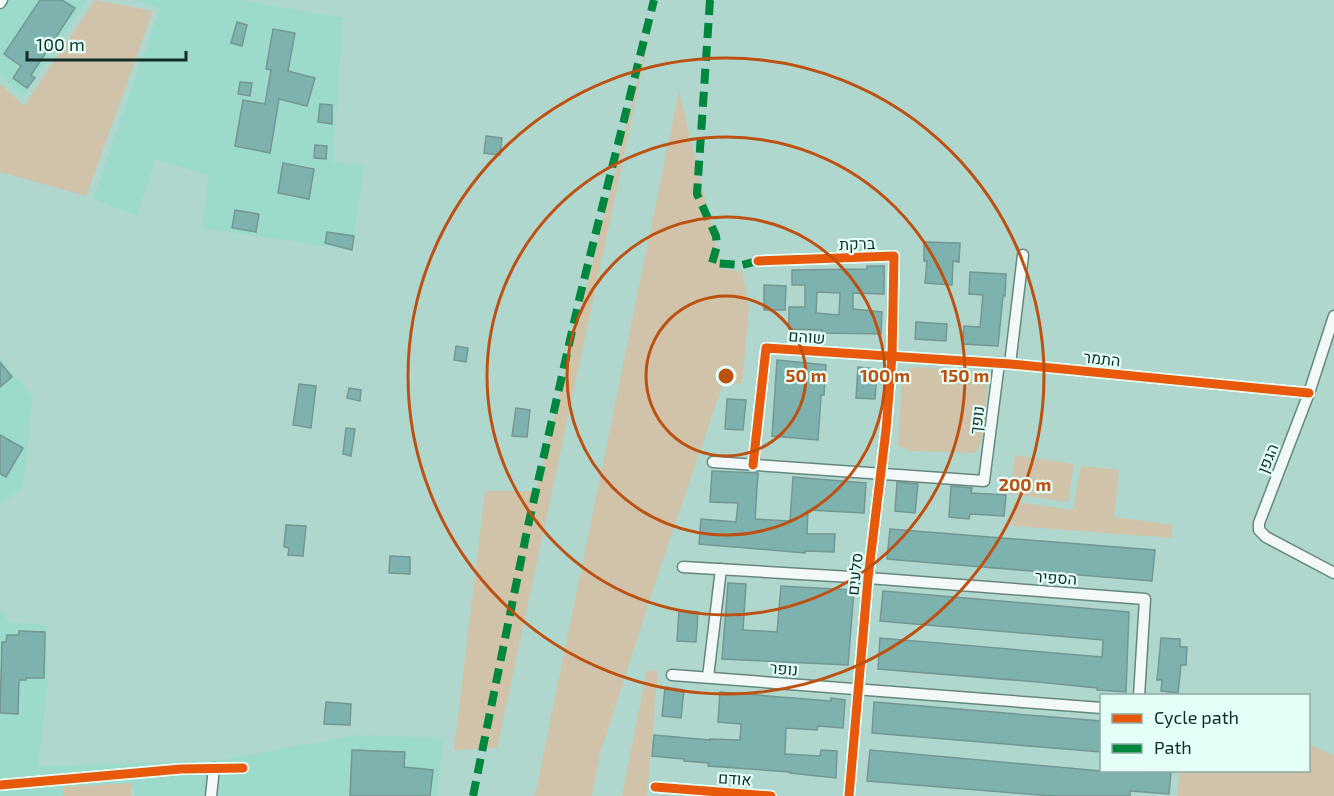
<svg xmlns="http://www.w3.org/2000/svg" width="1334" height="796" viewBox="0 0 1334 796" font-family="'Exo 2',Heebo,sans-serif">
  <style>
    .built { fill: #9cdbcb }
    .green { fill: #d0c3a9 }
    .building { fill: #7eb2ae; stroke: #759692; stroke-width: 1.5; fill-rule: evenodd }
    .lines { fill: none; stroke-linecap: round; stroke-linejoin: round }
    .minor-casing { stroke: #66877f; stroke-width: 13 }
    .minor { stroke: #f3f9f8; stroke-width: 10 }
    .quiet { stroke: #00873e; stroke-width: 8; stroke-dasharray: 15 8; stroke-linecap: butt }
    .cycleway-casing { stroke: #e3fff7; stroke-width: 13 }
    .cycleway { stroke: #e8590c; stroke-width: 9 }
    .ring { fill: none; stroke: #bd5112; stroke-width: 3 }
    .labels { text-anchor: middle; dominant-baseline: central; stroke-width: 4.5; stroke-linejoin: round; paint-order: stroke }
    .street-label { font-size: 16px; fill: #112f28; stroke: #e3fff7 }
    .centre { fill: #bd5112; stroke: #e3fff7; stroke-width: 3 }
    .ring-label { font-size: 18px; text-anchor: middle; font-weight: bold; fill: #bd5112; stroke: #e3fff7; stroke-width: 4.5; stroke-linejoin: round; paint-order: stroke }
  </style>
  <rect width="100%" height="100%" fill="#b0d7cd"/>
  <g class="built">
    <path d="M0 0H87L23 97 0 76Z"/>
    <path d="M133 0H240L343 18 333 162 364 165 352 250 202 228 209 175 155 160 137 216 93 199 160 8Z"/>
    <path d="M0 357 33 397 23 486 0 506Z"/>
    <path d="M0 611 6 612V622L46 625 48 684 38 766 219 760 358 735 443 738 437 796H135L134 788 73 786V796H0Z"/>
  </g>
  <g class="green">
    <path d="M95 0 153 11 86 196 0 172V84L24 106Z"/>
    <path d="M656 6 497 748 454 750 485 491H536Z"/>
    <path d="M679 91 722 269 742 271 749 307 742 383 723 384 661 565 600 754 592 796H535Z"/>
    <path d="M916 367 979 372 982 373 987 381C986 398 987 444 974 453L910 451 898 446 902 376 908 369Z"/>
    <path d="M1015 455 1074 464 1068 502 1010 494Z"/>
    <path d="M1081 466 1119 470 1114 517 1173 525 1171 538 1012 526 1014 502 1073 510Z"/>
    <path d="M647 670 658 671 647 796H622Z"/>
    <path d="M1309 744 1334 756V796H1177L1180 771 1308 770Z"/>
    <path d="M131 783V796H63V787Z"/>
  </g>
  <g class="building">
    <path d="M40 0H62L75 8 31 75 35 78 27 88 13 78 21 66 4 54Z"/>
    <path d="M237 22 247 25 242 46 231 43Z"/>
    <path d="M273 29 295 33 288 71 315 78 307 106 279 99 270 153 235 146 243 100 265 104 271 70 266 69Z"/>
    <path d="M240 82 252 83 250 96 238 94Z"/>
    <path d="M320 104 332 105V124L318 122Z"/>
    <path d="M486 136 502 138 500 155 484 153Z"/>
    <path d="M315 145 327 146 326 159 314 158Z"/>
    <path d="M283 163 314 169 309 199 278 193Z"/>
    <path d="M235 210 259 214 256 232 232 228Z"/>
    <path d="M327 232 354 236 352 250 325 243Z"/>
    <path d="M924 242 960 243 959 262 953 261 952 285 925 283 927 261H924Z"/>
    <path d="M867 266H884V294L853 293V309L882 312 881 334 822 333V330L789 329V307H805V285H792V270L867 269ZM817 292 840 293 839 315 816 313Z"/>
    <path d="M970 272 1006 274 1005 296H1003L998 346 963 344 964 326 980 327 983 295 969 294Z"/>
    <path d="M764 285 786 286 785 310H764Z"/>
    <path d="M916 322 947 324 946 341 915 339Z"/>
    <path d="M456 346 468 348 466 362 454 360Z"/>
    <path d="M777 360 826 365 824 395H821L818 440 772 436Z"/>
    <path d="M0 362 12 377 0 387Z"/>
    <path d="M858 367 877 369 875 399 856 398Z"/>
    <path d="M299 384 316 386 311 428 293 425Z"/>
    <path d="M349 388 361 390 360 401 347 398Z"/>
    <path d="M727 399 746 400 743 430 725 429Z"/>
    <path d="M516 408 530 410 527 437 512 436Z"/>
    <path d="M346 428 355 429 351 456 343 454Z"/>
    <path d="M0 435 23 448 6 477 0 474Z"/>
    <path d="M712 471 758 473 755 519 790 521 793 477 866 483 864 513 808 510 807 534H835L834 552 805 551V553L699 544 701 519 736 522 738 503 710 502Z"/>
    <path d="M897 482 918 484 915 513 895 511Z"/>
    <path d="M951 486 972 488 971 493 1006 495 1004 516 970 514 969 519 949 517Z"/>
    <path d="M286 525 306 526 303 556 288 555 289 548 284 547Z"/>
    <path d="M890 529 1155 550 1152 581 887 559Z"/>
    <path d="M390 556 410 557V574L389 573Z"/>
    <path d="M728 583 746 584 743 630 777 632 781 586 854 590 848 665 722 659Z"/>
    <path d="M883 591 1129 612 1126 692 1097 690V688L1038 682 878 669 880 638 1102 657 1103 640 880 621Z"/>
    <path d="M679 610 698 612 696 642 677 641Z"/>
    <path d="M19 631 45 632 44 678H26V680H19L18 714 0 713 2 642H6L7 635H19Z"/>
    <path d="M1161 638 1180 639V647H1187L1186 665H1181L1178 693 1161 691 1162 680H1157Z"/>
    <path d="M665 687 684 690 681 718 662 716Z"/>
    <path d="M720 692 831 701V698L845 700 843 728 818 726 817 730 786 728 785 754 820 756 821 750 837 751 836 778 790 773V772L708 766 709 763 684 761V759L652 756 654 735 710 740V739L740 740 741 724 718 722Z"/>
    <path d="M326 702 351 704 350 725 324 724Z"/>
    <path d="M874 702 1101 721V752L872 733Z"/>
    <path d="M352 750 405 752 404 767 433 770 430 796H350Z"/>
    <path d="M870 750 1101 771 1171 772 1169 794 1130 791V796H1052L867 781Z"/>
  </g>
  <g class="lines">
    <defs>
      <g id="minor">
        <path d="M0 3 2 0"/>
        <path d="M758 261 894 256 892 356 886 430 868 578 849 796"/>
        <path d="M1334 316 1309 393 1259 523V530L1266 537 1334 573"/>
        <path d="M1010 364 1023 255"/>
        <path d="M713 462 984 481 999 363"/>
        <path d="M753 465 766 348 1010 364 1309 393"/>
        <path d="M683 567 868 578 1145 599 1139 696"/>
        <path d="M672 675 1102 708"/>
        <path d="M708 677 721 569"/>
        <path d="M0 785 181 769 243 768"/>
        <path d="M655 787 771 796"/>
        <path d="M211 796 214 768"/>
      </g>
    </defs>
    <use href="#minor" class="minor-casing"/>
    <use href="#minor" class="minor"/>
    <g class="quiet">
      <path d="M710 0 697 194 716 236 717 246 712 263 742 265 758 261"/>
      <path d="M473 796 528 526 580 296 654 0"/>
    </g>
    <defs>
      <g id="cycleway">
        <path d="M758 261 894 256 892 356 886 430 868 578 849 796"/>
        <path d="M753 465 766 348 1010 364 1309 393"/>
        <path d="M0 785 181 769 243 768"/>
        <path d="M655 787 771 796"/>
      </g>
    </defs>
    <use href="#cycleway" class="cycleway-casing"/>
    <use href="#cycleway" class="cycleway"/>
  </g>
  <g class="ring">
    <circle cx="726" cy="376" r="80"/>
    <circle cx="726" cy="376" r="159"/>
    <circle cx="726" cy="376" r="239"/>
    <circle cx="726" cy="376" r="318"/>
  </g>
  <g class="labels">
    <g class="street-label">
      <text transform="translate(857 243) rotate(-2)">ברקת</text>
      <text transform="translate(807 336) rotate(4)">שוהם</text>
      <text transform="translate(1102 358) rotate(6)">התמר</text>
      <text transform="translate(976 420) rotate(-83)">נופך</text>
      <text transform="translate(1267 458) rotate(-68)">הגפן</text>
      <text transform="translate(854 574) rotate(-84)">סלעים</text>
      <text transform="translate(1056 577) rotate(4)">הספיר</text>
      <text transform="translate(784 668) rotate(5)">נופר</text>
      <text transform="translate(735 778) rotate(4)">אודם</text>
    </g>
  </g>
  <circle cx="726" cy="376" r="9" class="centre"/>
  <g class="ring-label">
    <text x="806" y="382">50 m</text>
    <text x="885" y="382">100 m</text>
    <text x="965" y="382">150 m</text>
    <text x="1025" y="491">200 m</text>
  </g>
  <rect x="1100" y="694" width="210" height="78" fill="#e3fff7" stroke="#8faca4" stroke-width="1.5"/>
  <rect x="1112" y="714" width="30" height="9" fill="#e8590c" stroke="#8faca4" stroke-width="1.5"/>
  <text x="1154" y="724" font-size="18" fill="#112f28">Cycle path</text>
  <rect x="1112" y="744" width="30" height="9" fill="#00873e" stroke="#8faca4" stroke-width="1.5"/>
  <text x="1154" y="754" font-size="18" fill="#112f28">Path</text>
  <path d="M27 51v9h159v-9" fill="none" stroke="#112f28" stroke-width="3"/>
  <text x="36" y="51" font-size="18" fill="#112f28" stroke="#e3fff7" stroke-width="4.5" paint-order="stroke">100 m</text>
</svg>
